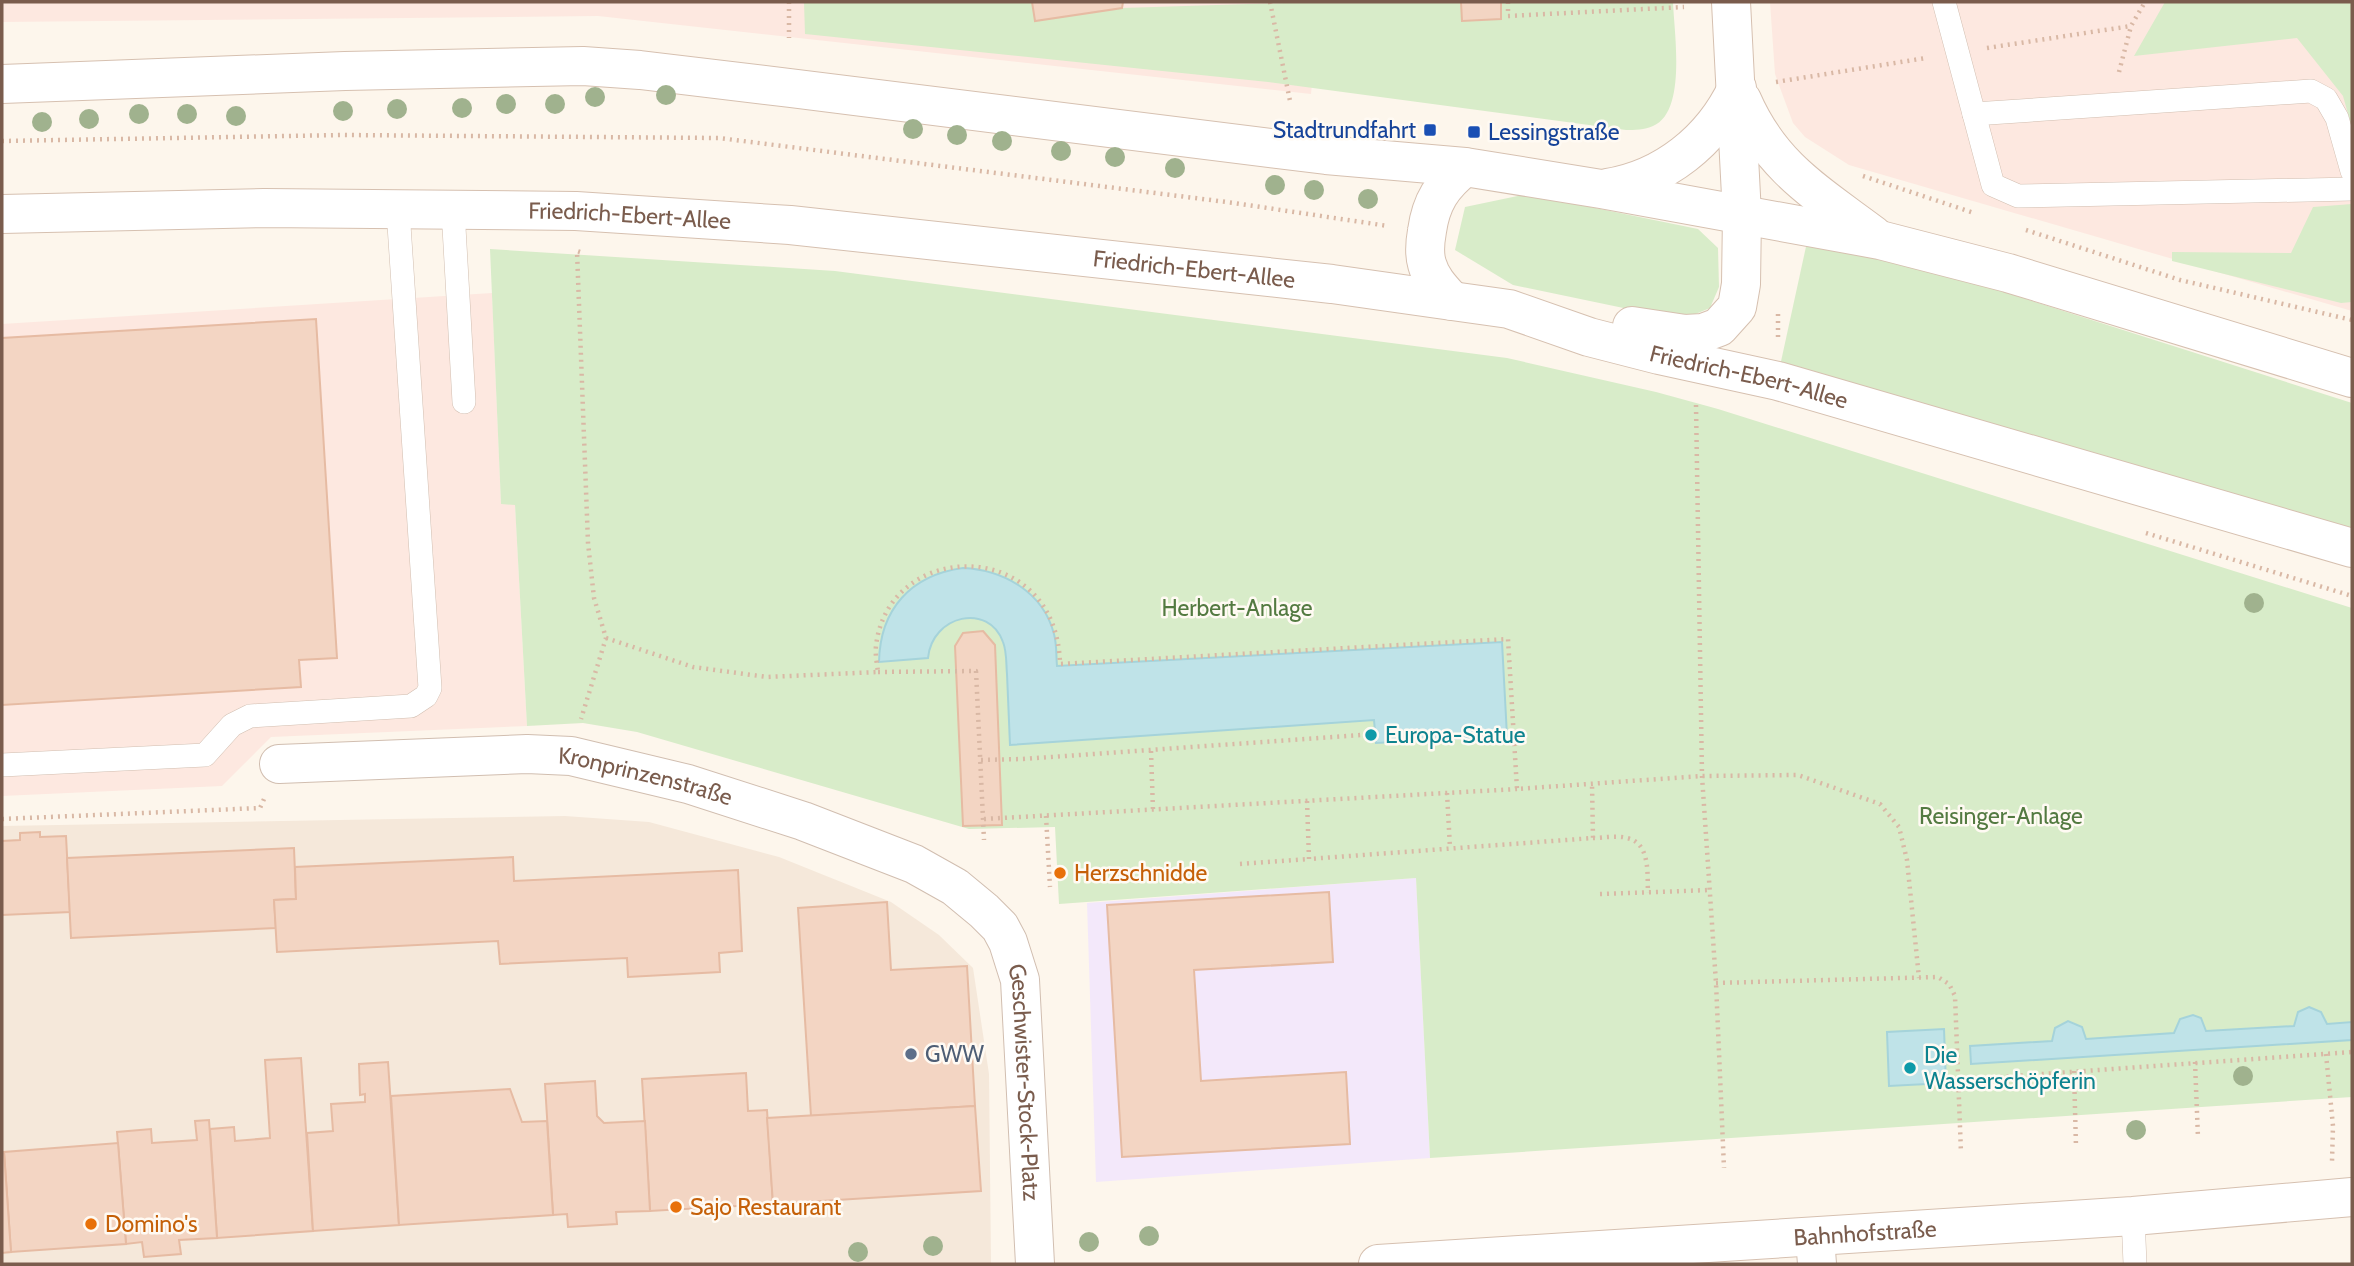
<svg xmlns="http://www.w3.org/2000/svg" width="2354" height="1266" viewBox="0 0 2354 1266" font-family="Cabin,sans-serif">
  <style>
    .residential { fill: #f5e8da }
    .commercial { fill: #fde8e0 }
    .education { fill: #f3e8fa }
    .green { fill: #d8ecc9 }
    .water { fill: #bfe3e8; stroke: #a5d3da; stroke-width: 2 }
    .building { fill: #f3d5c3; stroke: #e6bba3; stroke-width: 2 }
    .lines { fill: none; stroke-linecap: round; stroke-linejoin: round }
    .lane-casing { stroke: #d1beb0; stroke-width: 24 }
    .street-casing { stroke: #d1beb0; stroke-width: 40 }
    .secondary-casing { stroke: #d6c0b0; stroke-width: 40 }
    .path { stroke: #d9b8a5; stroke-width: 4.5; stroke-dasharray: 2 5; stroke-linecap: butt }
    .lane { stroke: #fff; stroke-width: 23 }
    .street { stroke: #fff; stroke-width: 38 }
    .secondary { stroke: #fff; stroke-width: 38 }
    .tree { fill: #a0b28e }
    .transit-dot { fill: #1a4fb4; stroke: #fffaf3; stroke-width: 2.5 }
    .culture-dot { fill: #0f9aa8; stroke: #fffaf3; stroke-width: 2.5 }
    .food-dot { fill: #e8710a; stroke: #fffaf3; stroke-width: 2.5 }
    .service-dot { fill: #5c6f8a; stroke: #fffaf3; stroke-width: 2.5 }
    .labels { text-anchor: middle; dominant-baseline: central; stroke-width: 5; stroke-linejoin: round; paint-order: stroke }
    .transit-label { font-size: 23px; fill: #164399; stroke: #fffaf3; text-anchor: end }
    .street-label { font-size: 23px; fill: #7a5c4d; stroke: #fffaf3 }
    .park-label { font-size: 23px; fill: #537a41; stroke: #fffaf3 }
    .culture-label { font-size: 23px; fill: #0d838f; stroke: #fffaf3; text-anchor: start }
    .food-label { font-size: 23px; fill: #c56008; stroke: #fffaf3; text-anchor: start }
    .service-label { font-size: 23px; fill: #4e5e75; stroke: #fffaf3; text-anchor: start }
  </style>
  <rect width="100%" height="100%" fill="#fdf6ec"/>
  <path class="residential" d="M565 816 649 822 779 857 891 902 939 935 973 968 989 1074 991 1264H2V826Z"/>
  <g class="commercial">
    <path d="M2 2H1320L1311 94 598 16 2 22Z"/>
    <path d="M1770 2H2352V311L1849 165 1805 137 1793 123 1775 74Z"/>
    <path d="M492 293 501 503 515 504 527 726 271 737 222 786 2 796V324Z"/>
  </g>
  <path class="education" d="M1416 878 1430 1158 1096 1182 1087 903Z"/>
  <g class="green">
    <path d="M804 2H1032L1036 20 1122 8 1315 2H1673C1674 32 1687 112 1653 126 1645 130 1634 130 1626 130L1268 82 805 34Z"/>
    <path d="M2165 2H2352V128L2343 96 2297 38 2134 56Z"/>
    <path d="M1527 194 1698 229 1718 248 1719 287 1710 308 1681 320 1513 285 1455 250 1465 207Z"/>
    <path d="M2352 204V302L2341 303 2172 261V252L2291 253 2313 207Z"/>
    <path d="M1807 242 1916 264 2352 403V534L1780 366Z"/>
    <path d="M490 249 835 271 1507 358 1656 392 1718 409 2352 608V1097L1430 1158 1416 878 1059 904 1055 827 969 829 637 732 583 723 527 726 515 505 501 504Z"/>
  </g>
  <g class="water">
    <path d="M963 568C1004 570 1043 592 1054 634 1057 645 1056 656 1057 666L1502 642 1507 736 1376 743 1374 720 1010 745C1009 721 1008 698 1007 674 1006 664 1007 652 1003 642 989 602 932 615 928 658L879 662C880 609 911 575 963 568Z"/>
    <path d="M2309 1007 2321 1012 2327 1024 2352 1022V1040L1971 1064 1970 1046 2052 1041 2055 1028 2068 1021 2082 1027 2086 1039 2174 1033 2180 1019 2193 1015 2201 1018 2206 1031 2294 1026 2298 1012Z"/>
    <path d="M1944 1029 1946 1083 1889 1086 1887 1032Z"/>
  </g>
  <g class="building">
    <path d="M1032 2H1123L1122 8 1035 21Z"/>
    <path d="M1461 2H1501V19L1462 21Z"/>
    <path d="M316 319 337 658 299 660 301 687 2 705V338Z"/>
    <path d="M983 631 995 645 1002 825 963 826 955 646 963 633Z"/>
    <path d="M40 832V837L66 836 70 912 2 915V841L20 840V833Z"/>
    <path d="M294 848 296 899 274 900 276 928 71 938 67 858Z"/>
    <path d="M513 857 514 881 738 870 742 951 719 953 720 972 628 977 627 958 500 964 498 941 277 952 274 900 296 899 295 867Z"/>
    <path d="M1329 892 1333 962 1194 970 1201 1081 1346 1072 1350 1144 1122 1157 1107 905Z"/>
    <path d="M887 902 891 970 967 966 975 1106 811 1116 798 908Z"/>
    <path d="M301 1058 313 1231 217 1238 210 1129 234 1127 235 1141 270 1138 265 1060Z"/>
    <path d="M388 1062 399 1225 313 1231 307 1133 333 1131 331 1104 365 1102V1094L360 1095 359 1064Z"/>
    <path d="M746 1073 748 1111 767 1110 773 1204 650 1211 642 1079Z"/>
    <path d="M595 1081 597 1116 604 1123 645 1121 650 1211 616 1212 617 1224 568 1227 567 1214 553 1215 545 1084Z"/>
    <path d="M510 1089 522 1122 547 1121 553 1215 399 1225 391 1096Z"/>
    <path d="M975 1106 981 1191 773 1204 767 1118Z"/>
    <path d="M209 1120 217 1238 179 1240 181 1254 144 1257 142 1242 126 1244 117 1132 151 1129 152 1143 197 1140 195 1121Z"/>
    <path d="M118 1143 126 1244 11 1252 4 1152Z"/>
    <path d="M2 1152H4L11 1252 2 1253Z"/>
  </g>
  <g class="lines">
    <defs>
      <g id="lane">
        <path d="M1944 2 1993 185 2018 196 2352 189"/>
        <path d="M1974 114 2311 91 2326 99 2337 118 2352 171"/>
        <path d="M453 210 464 402"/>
        <path d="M2 765 205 755 232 725 250 716 411 706 426 696 430 688 398 210"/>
        <path d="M2133 1216 2135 1264"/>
      </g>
      <g id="street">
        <path id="s1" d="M279 764 527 754 571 756 688 784 803 821 914 864 955 887 984 911 1000 927 1008 942 1020 980 1035 1264"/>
        <path d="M1815 1238 1817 1264"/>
      </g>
      <g id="secondary">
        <path d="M2 84 345 71 583 66 640 70 790 88 1326 155 1465 167 1601 189 1880 240 2008 273 2352 378"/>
        <path d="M1742 100C1771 167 1817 193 1873 235"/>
        <path d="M1607 188C1664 179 1712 141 1737 88"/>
        <path id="s2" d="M2 214 264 208 576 211 790 225 1332 284 1452 301 1509 309 1589 337 1659 355 1778 381 2352 548"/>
        <path d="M1452 301C1442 290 1431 279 1427 264 1424 254 1425 242 1427 231 1431 202 1442 185 1465 167"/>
        <path d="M1632 326 1685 334 1703 333 1719 327 1737 307 1741 284 1742 215 1731 2"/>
        <path id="s3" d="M1378 1264 2133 1216 2352 1197"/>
      </g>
    </defs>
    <use href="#lane" class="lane-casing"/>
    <use href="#street" class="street-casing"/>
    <use href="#secondary" class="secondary-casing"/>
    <g class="path">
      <path d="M789 2V38"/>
      <path d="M1270 2 1290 101"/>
      <path d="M1508 2V16L1684 7"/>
      <path d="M1987 48 2131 26"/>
      <path d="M2119 72 2131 26 2145 2"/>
      <path d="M1776 82 1926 58"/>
      <path d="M2 141 344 135 719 138 1234 203 1388 226"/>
      <path d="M1863 176 1974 213"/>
      <path d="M2026 230 2180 280 2352 320"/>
      <path d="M580 252 577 251 588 543 594 598 606 638 581 719"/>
      <path d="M1778 314V341"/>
      <path d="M1696 405 1702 776 1716 983 1724 1168"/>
      <path d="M2146 533 2352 596"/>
      <path d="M606 638 693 667 767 677 878 672C877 664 875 654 876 646 888 538 1057 536 1060 664L1508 639 1517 789 1702 776 1798 775 1880 804 1899 827 1907 860 1919 978"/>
      <path d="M878 672 976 671 984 840"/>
      <path d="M1151 751 1153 810"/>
      <path d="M981 760 1023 759 1361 735"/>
      <path d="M1447 793 1450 848"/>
      <path d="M1307 801 1309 859 1593 838 1592 784"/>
      <path d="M1046 816 1050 887"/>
      <path d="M2 819 260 808 264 799"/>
      <path d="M984 819 1517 789"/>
      <path d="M1593 838C1603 838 1617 835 1627 838 1651 843 1647 875 1648 893"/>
      <path d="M1240 864 1309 859"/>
      <path d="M1600 894 1710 890"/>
      <path d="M1716 983 1938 977 1949 984 1955 996 1961 1153"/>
      <path d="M2326 1054 2333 1126 2332 1161"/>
      <path d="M2195 1062 2198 1138"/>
      <path d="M2074 1071 2076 1147"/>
      <path d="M1958 1080 2352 1052"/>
    </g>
    <use href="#lane" class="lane"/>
    <use href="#street" class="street"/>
    <use href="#secondary" class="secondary"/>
  </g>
  <g class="tree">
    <circle cx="666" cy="95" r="10"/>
    <circle cx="595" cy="97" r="10"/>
    <circle cx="506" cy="104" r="10"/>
    <circle cx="555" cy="104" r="10"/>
    <circle cx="462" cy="108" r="10"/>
    <circle cx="397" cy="109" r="10"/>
    <circle cx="343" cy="111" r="10"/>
    <circle cx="139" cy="114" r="10"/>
    <circle cx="187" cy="114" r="10"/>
    <circle cx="236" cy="116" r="10"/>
    <circle cx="89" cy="119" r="10"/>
    <circle cx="42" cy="122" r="10"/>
    <circle cx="913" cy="129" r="10"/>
    <circle cx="957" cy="135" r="10"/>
    <circle cx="1002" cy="141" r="10"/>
    <circle cx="1061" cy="151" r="10"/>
    <circle cx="1115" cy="157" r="10"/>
    <circle cx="1175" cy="168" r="10"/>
    <circle cx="1275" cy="185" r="10"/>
    <circle cx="1314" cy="190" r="10"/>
    <circle cx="1368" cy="199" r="10"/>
    <circle cx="2254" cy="603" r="10"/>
    <circle cx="2243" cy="1076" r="10"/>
    <circle cx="2136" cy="1130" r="10"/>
    <circle cx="1149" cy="1236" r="10"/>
    <circle cx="1089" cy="1242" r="10"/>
    <circle cx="933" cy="1246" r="10"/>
    <circle cx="858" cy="1252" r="10"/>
  </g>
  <g class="transit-dot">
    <rect x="1423" y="123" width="14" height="14" rx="3.5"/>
    <rect x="1467" y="125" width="14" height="14" rx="3.5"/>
  </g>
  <g class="culture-dot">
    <circle cx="1371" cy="735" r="7"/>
    <circle cx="1910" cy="1068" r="7"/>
  </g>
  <g class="food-dot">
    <circle cx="1060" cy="873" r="7"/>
    <circle cx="676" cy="1207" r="7"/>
    <circle cx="91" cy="1224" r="7"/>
  </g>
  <circle class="service-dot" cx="911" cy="1054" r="7"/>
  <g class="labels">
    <g class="transit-label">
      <text x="1416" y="130">Stadtrundfahrt</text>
      <text x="1488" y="132" text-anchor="start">Lessingstraße</text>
    </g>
    <g class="street-label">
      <text stroke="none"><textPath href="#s2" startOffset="628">Friedrich-Ebert-Allee</textPath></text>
      <text stroke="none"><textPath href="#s2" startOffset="1195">Friedrich-Ebert-Allee</textPath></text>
      <text stroke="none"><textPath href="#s2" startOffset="1762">Friedrich-Ebert-Allee</textPath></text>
      <text stroke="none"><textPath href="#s1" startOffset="369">Kronprinzenstraße</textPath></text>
      <text stroke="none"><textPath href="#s1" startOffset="919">Geschwister-Stock-Platz</textPath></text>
      <text stroke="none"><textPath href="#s3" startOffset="488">Bahnhofstraße</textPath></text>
    </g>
    <g class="park-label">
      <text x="1237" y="608">Herbert-Anlage</text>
      <text x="2001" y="816">Reisinger-Anlage</text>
    </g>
    <g class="culture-label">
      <text x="1385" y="735">Europa-Statue</text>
      <text x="1924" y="1055">Die<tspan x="1924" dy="26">Wasserschöpferin</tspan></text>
    </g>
    <g class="food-label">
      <text x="1074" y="873">Herzschnidde</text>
      <text x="690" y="1207">Sajo Restaurant</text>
      <text x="105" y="1224">Domino's</text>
    </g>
    <g class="service-label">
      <text x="925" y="1054">GWW</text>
    </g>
  </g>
  <rect width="2354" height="1266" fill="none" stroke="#7a5c4d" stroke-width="7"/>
</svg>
